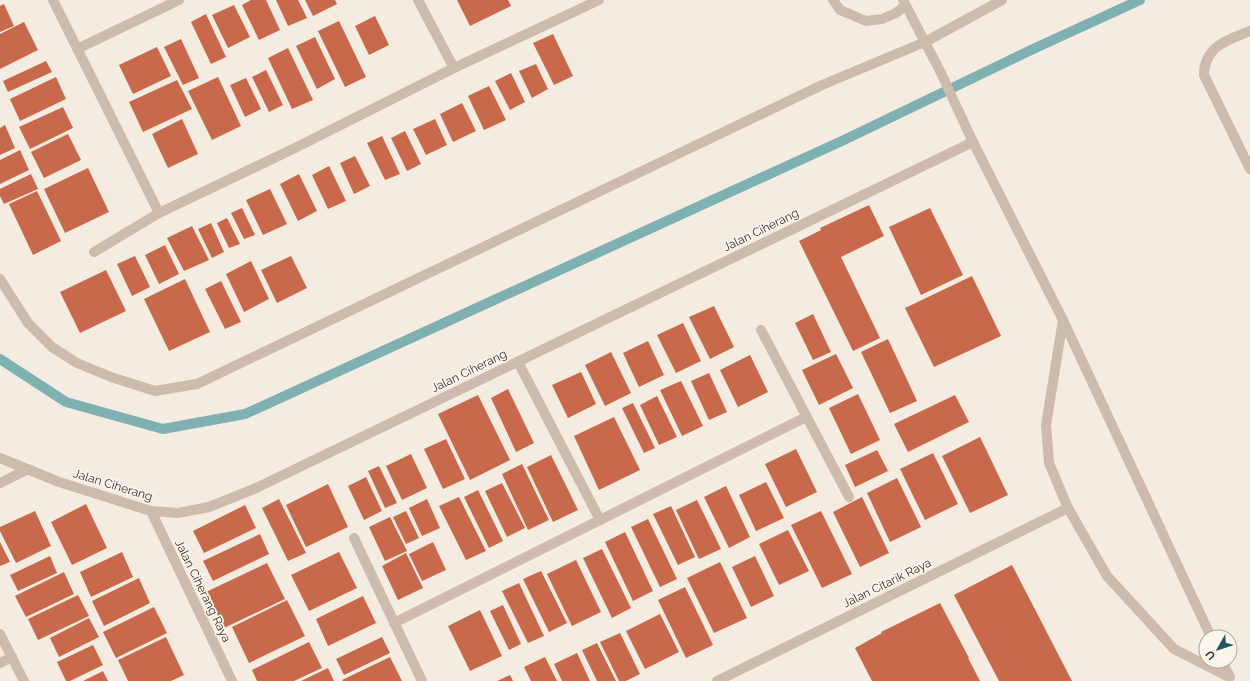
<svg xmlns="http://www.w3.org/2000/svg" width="1250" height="681" viewBox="0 0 1250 681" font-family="Raleway,sans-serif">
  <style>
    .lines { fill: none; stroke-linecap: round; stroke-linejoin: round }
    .stream { stroke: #7fb0b2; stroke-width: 10 }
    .building { fill: #c8694b }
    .minor { stroke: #cdbbac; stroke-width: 10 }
    .labels { text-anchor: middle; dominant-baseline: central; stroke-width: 3.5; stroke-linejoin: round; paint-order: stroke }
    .street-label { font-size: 12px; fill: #3b302b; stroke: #fbf5ee }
  </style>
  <rect width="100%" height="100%" fill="#f4ebe1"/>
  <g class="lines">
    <path class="stream" d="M0 359 66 402 163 429 245 414 844 140 1031 50 1140 0"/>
  </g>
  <g class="building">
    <path d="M251 0H266L280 30 259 40 242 5Z"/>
    <path d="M276 0H298L307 18 288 26Z"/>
    <path d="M305 0H335L337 4 313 16Z"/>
    <path d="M457 0H508L511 6 470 26Z"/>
    <path d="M4 4 14 26 0 32V6Z"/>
    <path d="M234 5 250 37 228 48 212 15Z"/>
    <path d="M206 14 226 57 211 64 191 22Z"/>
    <path d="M375 16 389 45 369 55 355 26Z"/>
    <path d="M339 21 366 77 345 87 318 31Z"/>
    <path d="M24 22 38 50 0 69V34Z"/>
    <path d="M553 34 573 76 554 85 533 43Z"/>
    <path d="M315 37 335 79 317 89 296 46Z"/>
    <path d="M181 39 199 78 183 85 164 47Z"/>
    <path d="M157 47 171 76 133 94 119 65Z"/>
    <path d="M288 48 313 100 292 109 268 58Z"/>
    <path d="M46 61 52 72 8 92 3 81Z"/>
    <path d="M536 64 548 89 532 98 519 71Z"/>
    <path d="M266 70 283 105 269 112 252 77Z"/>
    <path d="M511 73 525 102 510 110 495 81Z"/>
    <path d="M56 77 66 99 20 121 10 99Z"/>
    <path d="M218 77 241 126 212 140 188 91Z"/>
    <path d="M246 78 261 109 245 117 230 85Z"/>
    <path d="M177 80 192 109 143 132 129 102Z"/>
    <path d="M489 86 506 120 484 130 468 96Z"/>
    <path d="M462 103 476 131 453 142 440 114Z"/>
    <path d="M63 107 73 128 30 149 19 127Z"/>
    <path d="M182 119 198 154 168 168 152 134Z"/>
    <path d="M435 119 447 145 426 155 413 129Z"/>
    <path d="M5 125 15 148 0 155V128Z"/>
    <path d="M405 131 421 164 407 171 391 138Z"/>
    <path d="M68 134 81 160 44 178 31 152Z"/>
    <path d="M382 136 400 174 385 180 367 143Z"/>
    <path d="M20 150 29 170 0 184V160Z"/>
    <path d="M355 156 370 186 354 194 340 163Z"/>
    <path d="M329 166 346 201 328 209 312 175Z"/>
    <path d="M88 168 109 212 65 233 44 189Z"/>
    <path d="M31 174 38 189 4 204 0 196V189Z"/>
    <path d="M299 174 317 211 298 221 280 184Z"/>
    <path d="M270 189 287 224 263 235 246 200Z"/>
    <path d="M37 191 61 241 33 255 9 204Z"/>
    <path d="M869 205 884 236 841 257 880 338 853 351 799 241 821 230 820 228Z"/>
    <path d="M242 208 255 235 244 239 231 213Z"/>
    <path d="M930 208 963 275 921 295 889 227Z"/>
    <path d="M227 218 240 244 229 248 217 223Z"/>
    <path d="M211 223 224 252 212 258 198 229Z"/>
    <path d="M192 226 209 260 184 271 167 238Z"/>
    <path d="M165 245 179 274 159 284 145 255Z"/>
    <path d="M135 256 150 287 132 296 117 264Z"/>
    <path d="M291 256 307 288 277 303 261 270Z"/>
    <path d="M251 261 269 299 244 312 226 274Z"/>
    <path d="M106 270 126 311 80 333 60 292Z"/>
    <path d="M972 276 1001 336 934 367 905 308Z"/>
    <path d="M185 279 210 332 169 351 144 299Z"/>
    <path d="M221 281 241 322 225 329 205 289Z"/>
    <path d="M714 306 734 347 710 359 689 317Z"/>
    <path d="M813 314 831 352 813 360 795 323Z"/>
    <path d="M683 323 701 361 676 373 657 335Z"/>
    <path d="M888 339 917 401 890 413 861 352Z"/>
    <path d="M648 341 664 375 639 387 623 353Z"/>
    <path d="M611 352 631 393 605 406 585 365Z"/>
    <path d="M836 354 853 388 819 405 802 370Z"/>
    <path d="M750 355 768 392 738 407 720 370Z"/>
    <path d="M581 372 596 404 568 418 552 385Z"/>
    <path d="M709 373 727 412 709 420 691 381Z"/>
    <path d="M681 381 703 426 682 436 660 390Z"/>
    <path d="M508 389 534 443 516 452 491 398Z"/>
    <path d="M858 394 880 440 851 454 829 408Z"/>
    <path d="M478 395 510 460 470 480 438 414Z"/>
    <path d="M955 395 969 422 908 452 894 424Z"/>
    <path d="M657 396 677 437 659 445 640 405Z"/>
    <path d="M633 403 655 448 644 453 622 408Z"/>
    <path d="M614 417 640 470 599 490 574 436Z"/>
    <path d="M980 437 1008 495 970 513 942 456Z"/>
    <path d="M446 439 465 479 443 489 424 449Z"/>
    <path d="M796 449 817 492 786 507 765 464Z"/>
    <path d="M877 450 888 471 855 487 845 465Z"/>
    <path d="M933 453 958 504 925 520 900 469Z"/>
    <path d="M411 454 427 488 402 500 386 466Z"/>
    <path d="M551 455 578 510 553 522 527 467Z"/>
    <path d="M522 464 549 520 528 530 502 474Z"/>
    <path d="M379 466 397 503 385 508 368 471Z"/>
    <path d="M366 477 382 511 364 520 348 486Z"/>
    <path d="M897 478 921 527 890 542 867 493Z"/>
    <path d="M766 482 784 518 756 531 739 495Z"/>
    <path d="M502 483 525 528 507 537 485 491Z"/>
    <path d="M328 484 348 527 306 547 286 505Z"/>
    <path d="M726 486 750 537 729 548 704 497Z"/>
    <path d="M478 490 503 541 489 548 464 497Z"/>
    <path d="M459 497 486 551 466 560 439 506Z"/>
    <path d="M862 497 889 553 860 567 833 512Z"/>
    <path d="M279 499 306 553 288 561 262 508Z"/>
    <path d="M427 499 440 528 422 536 409 508Z"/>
    <path d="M697 500 721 549 699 559 676 510Z"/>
    <path d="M86 504 107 548 72 565 51 522Z"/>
    <path d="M245 505 256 528 204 553 193 531Z"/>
    <path d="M671 506 695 557 678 565 653 514Z"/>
    <path d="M35 511 51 546 16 563 0 531V527Z"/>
    <path d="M406 511 419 538 406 544 393 517Z"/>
    <path d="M821 511 852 574 822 588 791 525Z"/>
    <path d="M390 517 407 551 385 561 369 527Z"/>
    <path d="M648 519 677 579 660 587 631 527Z"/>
    <path d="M788 530 809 571 779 585 759 544Z"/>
    <path d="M625 532 653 591 633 601 605 542Z"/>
    <path d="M260 534 269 554 213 581 203 561Z"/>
    <path d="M0 542 10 562 0 566Z"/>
    <path d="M433 542 446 570 422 581 409 554Z"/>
    <path d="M602 549 631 608 612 618 583 558Z"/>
    <path d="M122 552 133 577 91 597 80 572Z"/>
    <path d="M339 552 357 588 309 611 291 575Z"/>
    <path d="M406 553 423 588 398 600 382 566Z"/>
    <path d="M50 556 57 573 18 591 10 575Z"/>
    <path d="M755 556 774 596 751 607 732 567Z"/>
    <path d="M576 560 601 612 572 626 547 574Z"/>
    <path d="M720 562 747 618 714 633 687 578Z"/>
    <path d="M267 563 285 599 224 628 206 592Z"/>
    <path d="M1012 565 1072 681H999L954 595Z"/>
    <path d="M541 571 567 623 549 632 523 579Z"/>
    <path d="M64 572 74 594 26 617 15 596Z"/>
    <path d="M139 578 150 603 104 626 92 601Z"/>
    <path d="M519 583 544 636 528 643 502 591Z"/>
    <path d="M685 587 713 645 686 658 658 600Z"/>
    <path d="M78 595 89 616 38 640 28 619Z"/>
    <path d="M363 596 376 623 328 646 316 619Z"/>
    <path d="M287 600 305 636 249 663 232 627Z"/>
    <path d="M940 603 969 658H968L980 681H872L855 648 882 633 881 632Z"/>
    <path d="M503 605 521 644 509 650 490 611Z"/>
    <path d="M154 607 167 633 116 658 103 632Z"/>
    <path d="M480 610 502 656 470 671 448 626Z"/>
    <path d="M660 614 679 652 645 669 626 631Z"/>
    <path d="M89 618 99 637 59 657 50 638Z"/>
    <path d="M620 633 640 674 626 681H619L600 642Z"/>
    <path d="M166 637 184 675 171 681H128L118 660Z"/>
    <path d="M382 637 390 653 344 675 336 659Z"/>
    <path d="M309 642 322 668 294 681H257L252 670Z"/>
    <path d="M597 643 616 681H597L582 650Z"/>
    <path d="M93 645 103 665 70 681H66L57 662Z"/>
    <path d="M577 653 590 681H562L554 664Z"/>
    <path d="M390 657 402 681H343L342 680Z"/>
    <path d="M545 657 557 681H531L524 667Z"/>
    <path d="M328 668 334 681H301Z"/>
    <path d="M103 671 108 681H83Z"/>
    <path d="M510 675 513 681H497Z"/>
  </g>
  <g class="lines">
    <g class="minor">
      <path d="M53 0 159 213"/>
      <path d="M418 0 454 68"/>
      <path d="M833 0 840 10 866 21 882 19 896 13 905 6"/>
      <path d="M903 0 940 71 973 142 1063 320 1211 637"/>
      <path d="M1250 31C1228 40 1204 46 1204 75L1250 169"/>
      <path d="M77 49 179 0"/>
      <path d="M94 252 159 213 295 148 454 68 599 0"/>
      <path d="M0 279 28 323 52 347 77 363 111 377 155 391 197 384 822 85 925 42 1002 0"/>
      <path d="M1063 320 1046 425 1049 463 1068 508 1107 576 1174 649 1229 677"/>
      <path d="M761 330 849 497"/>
      <path d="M518 362 600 520"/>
      <path d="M0 458 59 482 151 511 178 513 209 507 254 489 973 142"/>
      <path d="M0 483 28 469"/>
      <path d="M151 511 232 681"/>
      <path d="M354 538 422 681"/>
      <path d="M394 623 806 417"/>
      <path d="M0 634 24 681"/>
      <path d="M1222 661 1230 677"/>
      <path d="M0 663 12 657"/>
      <path d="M717 681 1068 508"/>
    </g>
  </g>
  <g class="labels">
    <g class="street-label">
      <text transform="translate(761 230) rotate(-26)">Jalan Ciherang</text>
      <text transform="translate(469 371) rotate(-26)">Jalan Ciherang</text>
      <text transform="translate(113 485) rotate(17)">Jalan Ciherang</text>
      <text transform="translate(887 583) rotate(-26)">Jalan Citarik Raya</text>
      <text transform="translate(203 591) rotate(64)">Jalan Ciherang Raya</text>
    </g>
  </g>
  <g transform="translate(1218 649) rotate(231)"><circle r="19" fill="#fbf5ee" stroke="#aea6a0"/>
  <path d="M0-3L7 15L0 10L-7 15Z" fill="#1f5a5e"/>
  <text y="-6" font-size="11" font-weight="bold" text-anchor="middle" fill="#3b302b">U</text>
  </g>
</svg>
